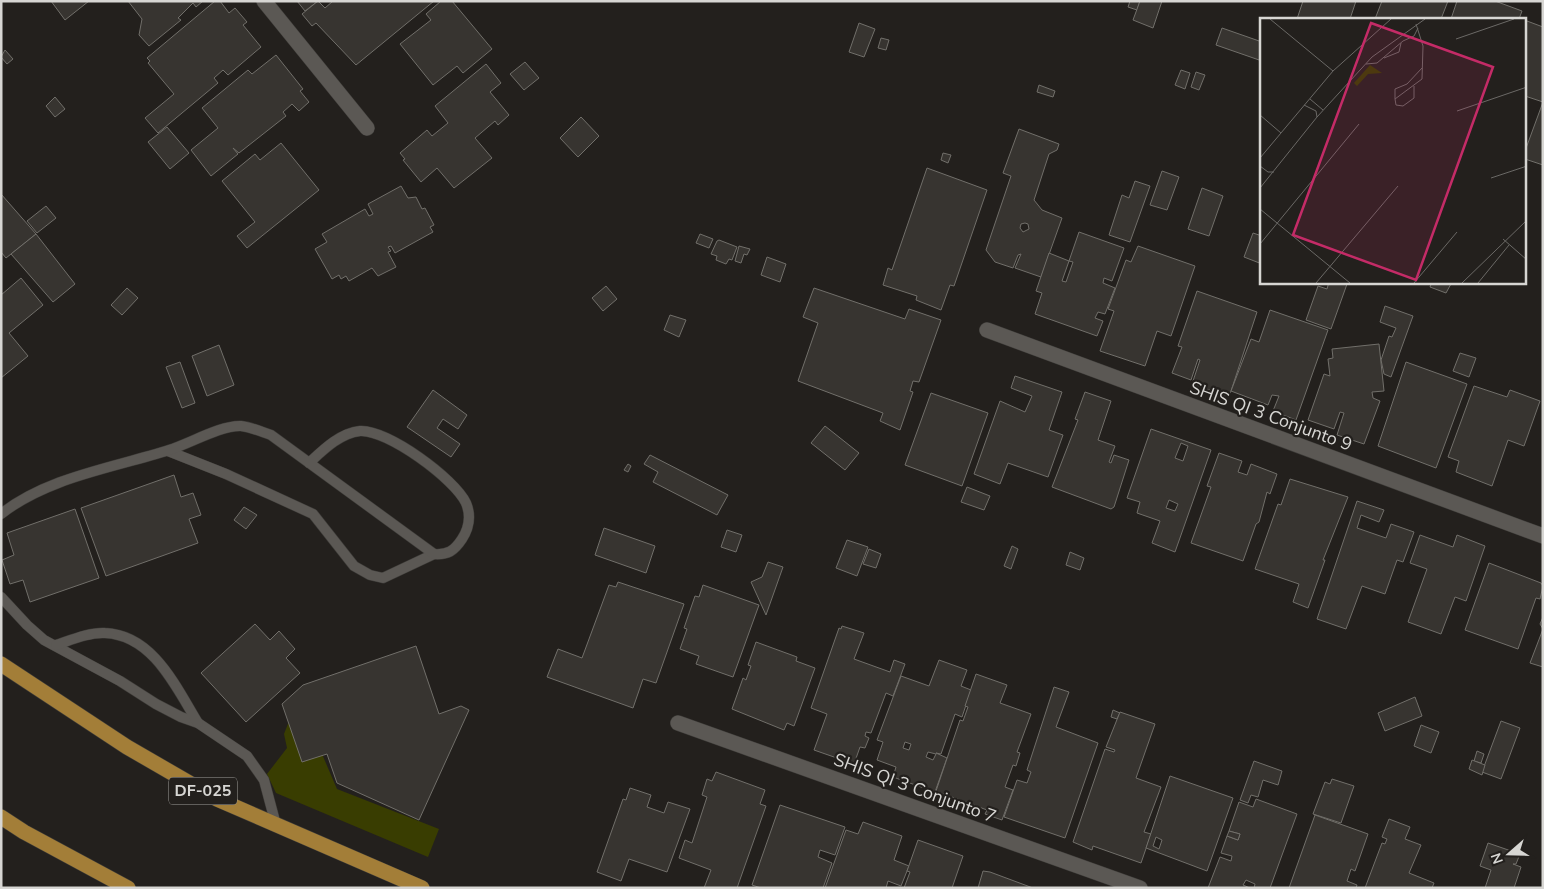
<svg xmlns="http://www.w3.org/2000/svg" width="1544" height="889" viewBox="0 0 1544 889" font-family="'Nunito Sans',sans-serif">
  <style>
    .green { fill: #393d01 }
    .building { fill: #373430; stroke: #716f6a; fill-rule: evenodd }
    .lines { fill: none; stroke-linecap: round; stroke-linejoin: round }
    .lane-casing { stroke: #3d3b38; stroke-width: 11 }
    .street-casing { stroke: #3d3b38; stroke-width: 16 }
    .primary-casing { stroke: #3d3b38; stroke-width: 16 }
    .lane { stroke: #5b5854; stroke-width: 10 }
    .street { stroke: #5b5854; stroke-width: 15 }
    .primary { stroke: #a37e38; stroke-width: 15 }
    .labels { text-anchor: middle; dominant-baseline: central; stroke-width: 4.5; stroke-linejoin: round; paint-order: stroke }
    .shield { fill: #23201d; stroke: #a19f9c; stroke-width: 1 }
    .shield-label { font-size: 16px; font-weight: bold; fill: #d7d6d3 }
    .street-label { font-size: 18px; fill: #d7d6d3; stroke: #23201d }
    .inset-road { fill: none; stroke: #6b6966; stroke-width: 1 }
    .view { fill: #c42b67; fill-opacity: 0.15; stroke: #c42b67; stroke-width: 2.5 }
    .inset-edge { fill: none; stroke: #d7d6d3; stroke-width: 2.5 }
  </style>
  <rect width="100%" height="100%" fill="#23201d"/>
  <path class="green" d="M298 698 337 789 439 829 428 857 276 793 267 774 287 748 284 734Z"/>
  <g class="building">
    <path d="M51 1H89L65 20Z"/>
    <path d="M128 1H203L196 7 193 3 178 18 181 20 149 46 139 35 142 19Z"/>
    <path d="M215 1H220L229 13 235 8 247 22 243 25 261 47 228 75 223 70 214 78 218 83 158 133 145 118 174 94 148 63 150 61 147 58Z"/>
    <path d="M297 1H318L305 11Z"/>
    <path d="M318 1 325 8 333 1H434L356 65 316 23 312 26 302 14Z"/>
    <path d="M441 1H452L492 49 463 73 457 66 433 85 400 44 431 20 426 14Z"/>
    <path d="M1130 1H1140L1137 10 1128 7Z"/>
    <path d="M1140 1H1162L1153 28 1133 20Z"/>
    <path d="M1303 1H1356L1350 19H1297Z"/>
    <path d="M1382 1H1448L1441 19H1375Z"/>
    <path d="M1457 1H1495L1522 11 1519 19H1451Z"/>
    <path d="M1527 21 1543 27V165L1525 159V151L1543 102 1525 96V27Z"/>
    <path d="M859 23 875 29 864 57 849 52Z"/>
    <path d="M1222 28 1262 42V61L1216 45Z"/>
    <path d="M881 38 889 40 886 50 878 48Z"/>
    <path d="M5 50 13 59 7 64 1 57Z"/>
    <path d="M276 55 303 89 300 91 309 102 299 111 292 104 283 112 286 116 239 153 233 148 238 154 211 176 191 150 218 128 202 108 248 70 252 74Z"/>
    <path d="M525 62 539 78 524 90 510 74Z"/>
    <path d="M486 64 501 83 490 92 509 115 498 125 495 121 475 138 492 158 454 188 437 168 421 182 403 160 405 159 400 153 427 130 432 136 448 123 435 106Z"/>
    <path d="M1181 70 1190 73 1185 89 1175 85Z"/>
    <path d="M1196 72 1205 75 1199 90 1191 87Z"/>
    <path d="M1039 85 1055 91 1053 97 1037 92Z"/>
    <path d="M55 97 65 109 55 117 46 106Z"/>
    <path d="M581 117 599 136 578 157 560 138Z"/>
    <path d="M167 127 189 153 170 169 148 142Z"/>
    <path d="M1019 129 1059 144 1057 150 1049 154 1034 200 1042 210 1062 218 1041 277 1015 268 1021 254 1018 255 1013 268 995 262 986 250 1011 176 1003 173ZM1025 223 1028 224 1029 229 1023 232 1020 228 1021 224Z"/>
    <path d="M281 143 319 190 247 248 237 236 255 222 222 181 255 154 260 160Z"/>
    <path d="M943 153 951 155 948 163 941 160Z"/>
    <path d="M927 168 987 190 954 286 950 285 941 310 916 300 917 296 883 285 888 268 892 270Z"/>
    <path d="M1162 171 1179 177 1167 210 1150 205Z"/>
    <path d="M1135 181 1150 186 1130 242 1109 235 1122 195 1129 198Z"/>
    <path d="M401 186 408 198 416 197 422 209 425 208 434 225 430 227 433 232 395 253 391 246 388 247 391 251 388 252 396 267 378 276 372 268 349 281 346 276 341 279 339 275 332 279 315 249 327 242 322 234 365 209 369 216 373 214 368 204Z"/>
    <path d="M1202 188 1223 196 1209 236 1188 229Z"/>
    <path d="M1 194 36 234 6 258 1 252Z"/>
    <path d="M46 206 56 218 37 233 27 221Z"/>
    <path d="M1079 232 1124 248 1112 281 1104 278 1103 283 1115 288 1105 314 1098 312 1095 318 1103 321 1097 336 1035 314 1042 293 1036 291 1049 253 1069 261ZM1069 261 1073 262 1066 282 1062 281Z"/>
    <path d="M1253 233 1262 236V264L1244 257Z"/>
    <path d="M36 234 75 284 53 302 11 254Z"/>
    <path d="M700 234 713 239 709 248 696 243Z"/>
    <path d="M719 240 737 247 732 260 729 259 726 264 716 260 717 256 711 254 717 241Z"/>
    <path d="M739 246 750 249 747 255 744 254 741 263 735 261Z"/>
    <path d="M1138 246 1195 266 1171 336 1157 331 1145 366 1100 351 1114 311 1108 309 1126 260 1131 262Z"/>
    <path d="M767 257 786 264 780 282 761 275Z"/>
    <path d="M21 278 43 305 9 333 28 356 1 378V295Z"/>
    <path d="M1329 282 1347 284 1331 329 1306 320 1318 286 1327 289Z"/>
    <path d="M1432 282H1452L1446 293 1430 287Z"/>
    <path d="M606 286 617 299 603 311 592 298Z"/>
    <path d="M127 288 138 298 122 315 111 305Z"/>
    <path d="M814 288 905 319 909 309 941 320 919 382 913 381 910 391 913 392 900 430 880 421 883 413 798 381 818 323 803 317Z"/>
    <path d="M1197 291 1257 312 1229 397 1192 384 1200 360 1198 359 1191 380 1172 373 1182 347 1178 346Z"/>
    <path d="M1385 306 1413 316 1391 377 1384 374 1381 360 1389 336 1392 337 1396 328 1380 322Z"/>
    <path d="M1270 310 1328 330 1296 420 1273 411 1279 396 1272 395 1268 405 1231 391 1251 339 1259 342Z"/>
    <path d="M670 315 686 320 679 337 664 330Z"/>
    <path d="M1379 344 1384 391 1372 392 1373 398 1380 401 1364 444 1337 435 1344 413 1340 412 1334 429 1308 420 1324 374 1330 376 1328 359 1333 358 1332 349Z"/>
    <path d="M219 345 234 385 207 396 192 356Z"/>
    <path d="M1460 353 1476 358 1469 377 1453 371Z"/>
    <path d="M180 362 195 403 182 408 166 367Z"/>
    <path d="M1406 362 1467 384 1436 468 1378 446Z"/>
    <path d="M1015 376 1062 392 1049 430 1063 435 1048 477 1008 463 1000 484 974 474 1000 401 1025 412 1032 396 1011 388Z"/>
    <path d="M1474 386 1507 397 1510 390 1540 401 1524 446 1508 440 1492 486 1456 472 1459 461 1448 457Z"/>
    <path d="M433 390 467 415 458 429 443 419 437 428 460 444 451 457 407 427Z"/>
    <path d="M1085 392 1111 401 1098 440 1115 446 1109 462 1111 463 1114 455 1129 460 1114 507 1111 509 1052 487 1078 420 1075 419Z"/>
    <path d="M931 393 988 413 962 486 905 465Z"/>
    <path d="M825 426 859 453 845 470 811 443Z"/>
    <path d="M1151 429 1211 450 1175 552 1152 543 1160 521 1137 513 1140 502 1127 498ZM1181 443 1188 446 1183 461 1175 458ZM1169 500 1178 504 1175 511 1166 508Z"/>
    <path d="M1219 453 1242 461 1238 472 1247 475 1251 464 1277 474 1270 494 1267 492 1259 522 1256 524 1243 561 1191 543 1211 487 1207 486Z"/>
    <path d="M650 455 728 495 717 515 653 482 658 472 644 464Z"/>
    <path d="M628 464 631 466 628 472 624 470Z"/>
    <path d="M174 475 181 497 193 493 201 515 189 519 198 543 106 576 81 508Z"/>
    <path d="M1290 479 1348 497 1323 560H1325L1308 608 1293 602 1299 584 1255 569 1278 504 1281 505Z"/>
    <path d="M967 487 990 496 984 510 961 502Z"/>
    <path d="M1357 501 1384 510 1379 522 1361 515 1357 528 1386 538 1391 524 1414 532 1403 562 1397 560 1385 594 1362 586 1346 629 1317 619Z"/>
    <path d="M244 507 257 515 246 529 234 520Z"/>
    <path d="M75 509 99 578 30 602 23 580 10 584 2 560 14 555 7 533Z"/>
    <path d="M604 528 655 546 646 573 595 555Z"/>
    <path d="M727 530 742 535 736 552 721 547Z"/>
    <path d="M1420 535 1453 547 1457 535 1485 546 1466 601 1455 597 1441 634 1408 622 1427 569 1410 563Z"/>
    <path d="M847 540 868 547 857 576 836 568Z"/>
    <path d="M1012 546 1018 549 1011 569 1004 566Z"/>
    <path d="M869 549 881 554 876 568 863 564Z"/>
    <path d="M1070 552 1084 558 1080 570 1066 565Z"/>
    <path d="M768 562 783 567 766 615 751 582 762 577Z"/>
    <path d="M1489 563 1541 583 1543 586 1540 599 1536 598 1518 649 1465 630Z"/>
    <path d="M618 582 684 604 656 683 643 679 633 708 547 677 558 649 582 658 609 585 616 587Z"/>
    <path d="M703 585 759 605 733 677 696 664 699 656 680 649 687 629 684 628 695 596 699 597Z"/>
    <path d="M1543 617V667L1530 663 1543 629 1540 624Z"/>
    <path d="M255 624 270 640 279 631 295 649 286 658 300 673 246 722 201 673Z"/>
    <path d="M842 626 864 633 854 659 890 672 894 660 905 664 893 696 886 693 871 733 866 732 865 736 869 738 865 748 860 747 854 764 814 750 827 714 811 708 839 628 841 629Z"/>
    <path d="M756 642 797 657 796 661 815 668 794 726 787 723 784 730 732 709 743 678 746 680 751 666 748 665Z"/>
    <path d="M416 646 439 714 461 706 469 710 419 820 337 783 327 754 302 762 282 704 303 685Z"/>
    <path d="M939 660 967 670 961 686 971 690 962 717 955 714 941 754 936 753 947 758 935 792 893 777 896 767 877 760 883 742 877 740 901 676 929 686ZM905 742 911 744 909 750 903 748ZM928 752 936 754 933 760 926 757Z"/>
    <path d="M976 674 1007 685 1000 703 1031 714 1017 752 1020 753 1016 766 1013 765 1005 787 1013 790 1002 820 985 814 987 810 936 791 960 720 963 721 968 707 965 706Z"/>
    <path d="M1054 687 1069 692 1056 727 1098 743 1065 838 1004 817 1017 780 1027 783 1031 772 1027 770Z"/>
    <path d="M1415 697 1422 716 1385 731 1378 713Z"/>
    <path d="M1113 710 1120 713 1117 719 1111 717Z"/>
    <path d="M1120 712 1155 724 1136 778 1161 787 1144 832 1151 834 1141 863 1093 846 1092 850 1073 842 1105 749 1114 752 1115 750 1106 747Z"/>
    <path d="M1501 721 1520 728 1501 779 1482 772Z"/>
    <path d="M1421 725 1439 732 1431 753 1414 746Z"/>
    <path d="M1477 751 1484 754 1481 763 1474 761Z"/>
    <path d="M1472 760 1485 765 1482 775 1469 769Z"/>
    <path d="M1254 761 1282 771 1278 785 1263 780 1258 797 1251 795 1248 803 1240 800Z"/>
    <path d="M716 772 765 790 760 804 766 806 737 888H704L711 870 679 858 685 840 692 843 707 797 702 795 707 779 712 781Z"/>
    <path d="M1170 776 1233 798 1207 871 1146 848ZM1156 837 1162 840 1159 849 1153 846Z"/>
    <path d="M1332 779 1354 786 1341 823 1313 814 1325 782 1330 784Z"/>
    <path d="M630 788 651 795 647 807 664 813 668 802 690 809 667 872 629 859 621 881 597 872 623 799 626 800Z"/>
    <path d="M1256 799 1297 814 1270 888H1254L1255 884 1246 880 1243 885 1250 888H1208L1220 857 1231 861 1232 856 1221 853 1227 836 1238 840 1240 834 1229 831 1239 802 1253 807Z"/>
    <path d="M780 805 845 827 835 855 820 850 818 857 832 863 823 888H761L752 885Z"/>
    <path d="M1315 815 1368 834 1355 871 1351 869 1347 881 1357 885 1356 888H1289Z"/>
    <path d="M1389 819 1410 827 1405 839 1421 845 1409 873 1434 883 1432 888H1365L1382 843 1385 844 1387 839 1382 837Z"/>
    <path d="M863 822 902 836 894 860 909 866 901 886 888 881 886 888H825L846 830 858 834Z"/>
    <path d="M1229 831 1240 834 1238 840 1227 836Z"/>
    <path d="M918 840 963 856 952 888H904L910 872 907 871Z"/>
    <path d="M1488 843 1520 854 1516 864H1513L1521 867 1514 888H1485L1491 870 1480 866Z"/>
    <path d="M983 871 990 872 1033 888H978Z"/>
  </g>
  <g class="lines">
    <defs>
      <g id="lane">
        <path d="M168 451 226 474 313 514 354 566 370 575 383 578 434 554"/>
        <path d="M1 514C48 477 113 468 169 450 189 444 221 425 241 426 251 427 262 432 271 435L434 554C448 555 454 551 462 539 469 528 471 515 466 503 455 479 387 429 360 431 340 433 323 450 309 463"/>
        <path d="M1 597 27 625 44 640 120 681 156 704 181 717 198 723 247 756 264 780 276 825"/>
        <path d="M56 645C71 640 90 632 105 633 153 635 176 687 198 723"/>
      </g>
      <g id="street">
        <path d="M264 1 367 128"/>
        <path d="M987 330 1543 536"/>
        <path d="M678 723 1140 888"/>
      </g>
      <g id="primary">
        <path d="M1 664 127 747 217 799 422 888"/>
        <path d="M1 817 24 832 128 888"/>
      </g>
    </defs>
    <use href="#lane" class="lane-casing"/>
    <use href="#street" class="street-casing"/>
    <use href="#primary" class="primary-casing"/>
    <use href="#lane" class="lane"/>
    <use href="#street" class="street"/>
    <use href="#primary" class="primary"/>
  </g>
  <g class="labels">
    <rect class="shield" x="169" y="777.5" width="68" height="27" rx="4"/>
    <g class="shield-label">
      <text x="203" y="791">DF-025</text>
    </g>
    <g class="street-label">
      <text transform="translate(1271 416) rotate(20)">SHIS QI 3 Conjunto 9</text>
      <text transform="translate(915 788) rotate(20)">SHIS QI 3 Conjunto 7</text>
    </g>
  </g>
  <g transform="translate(1260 18)">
    <rect width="266" height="266" fill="#23201d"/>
    <path d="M110 47 122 55 108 56 97 68 94 65Z" fill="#393d01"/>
    <path class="inset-road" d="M10 1 73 53M196 21 254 1M124 40 139 34 141 25M106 46 117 45 143 23 154 18 158 10M154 68V80L143 88 136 87 135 81 162 61 163 28 156 6M50 81 63 92M135 81V71L147 66 162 50M44 87 56 93 57 99M197 93 267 69M0 97 21 115M0 140 73 53 131 1M0 148 8 154H14M231 160 267 148M0 170 57 99 112 39 165 1M0 191 90 265M243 221 267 242M0 226 99 106M56 265 138 168M154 265 197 214M202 265 267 202M218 265 249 227"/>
    <path class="view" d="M111 5 233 49 156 262 33 217Z"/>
    <rect width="266" height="266" class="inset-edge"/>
  </g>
  <rect width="1544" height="889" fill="none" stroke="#d7d6d3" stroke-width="5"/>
  <g transform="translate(1509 854) rotate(250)" stroke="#23201d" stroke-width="4" paint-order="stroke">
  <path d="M0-4L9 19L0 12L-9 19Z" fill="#d7d6d3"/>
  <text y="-8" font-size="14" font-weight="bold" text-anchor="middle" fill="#d7d6d3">N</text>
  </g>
</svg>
